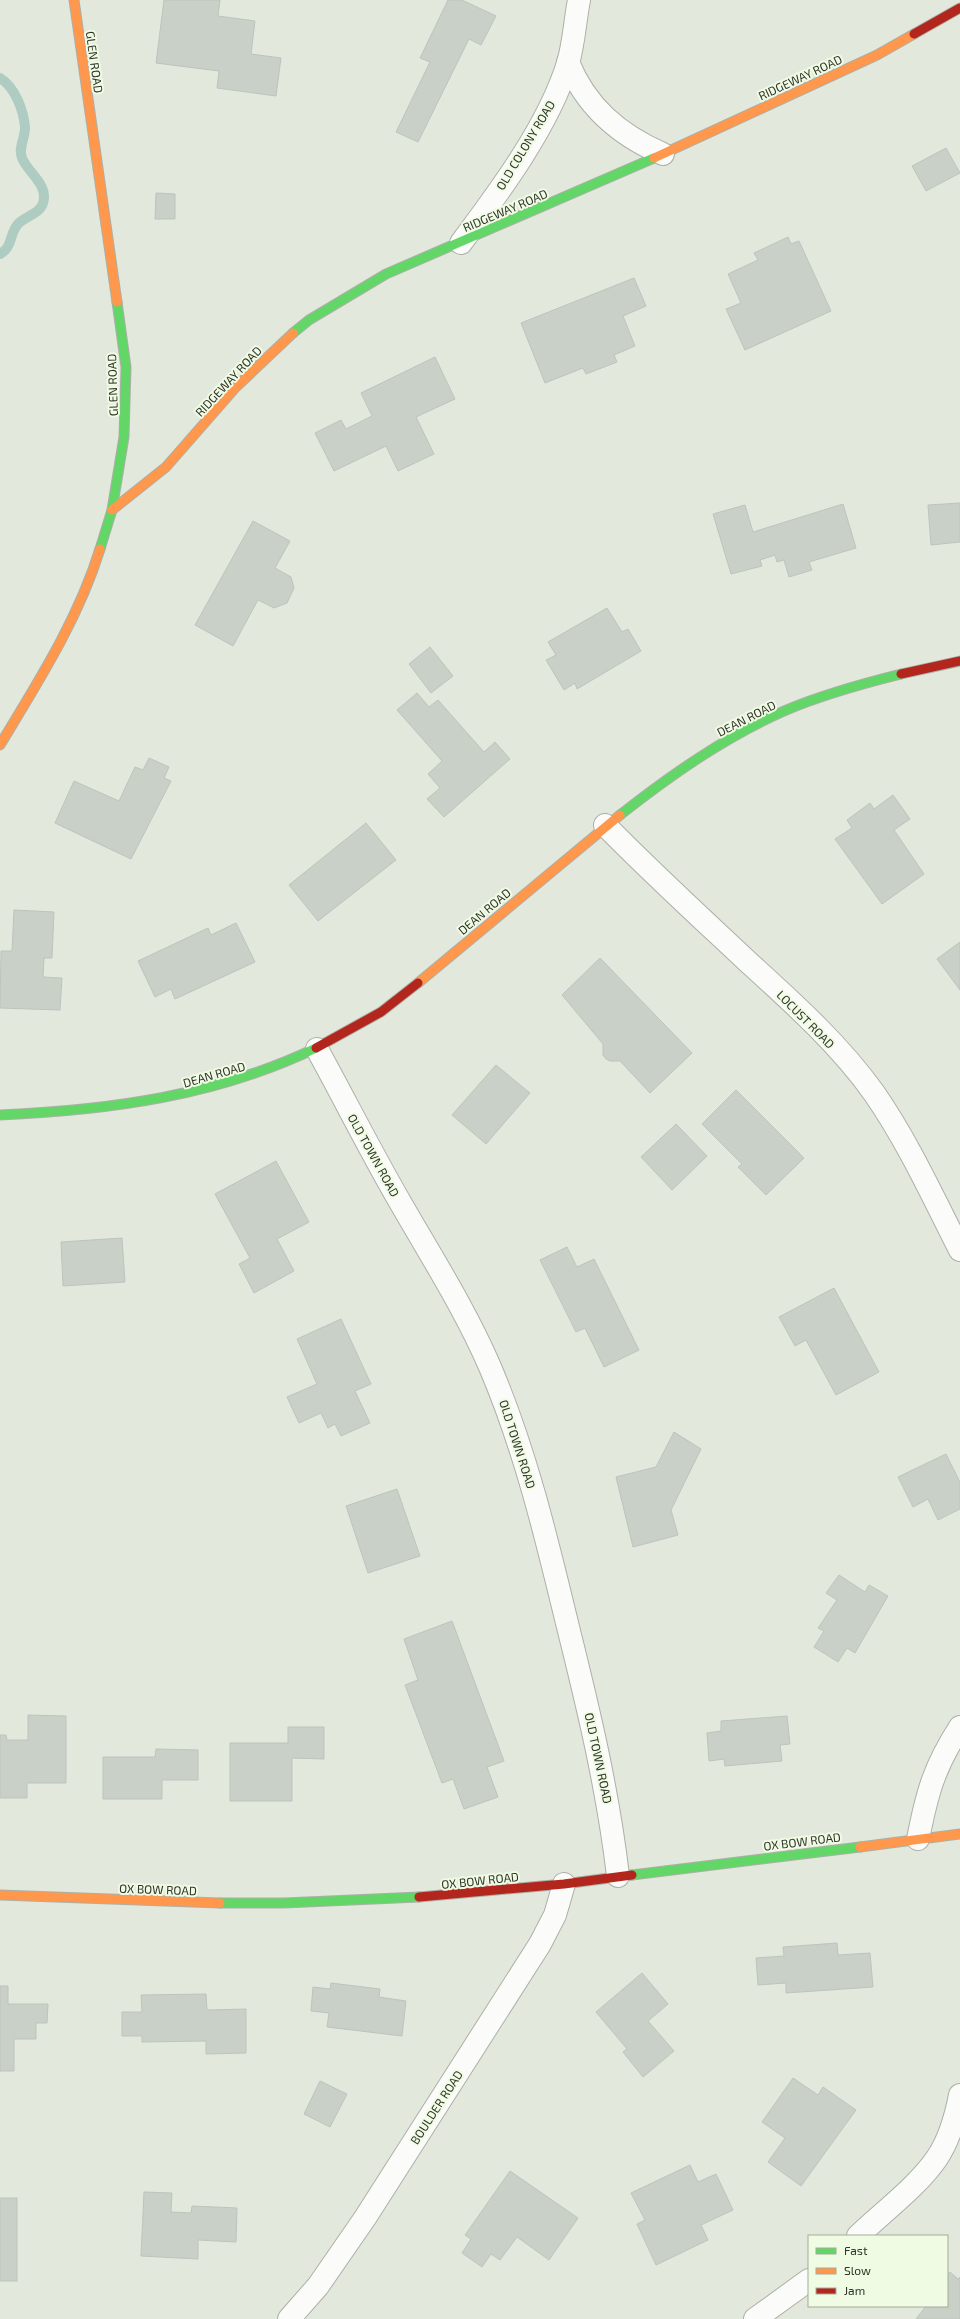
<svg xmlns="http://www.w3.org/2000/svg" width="960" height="2319" viewBox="0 0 960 2319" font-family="'Exo 2',sans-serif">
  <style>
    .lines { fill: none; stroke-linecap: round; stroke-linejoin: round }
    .stream { stroke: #afccc2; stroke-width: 10 }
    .building { fill: #c8d0c7; stroke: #bdc4bc }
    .street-casing { stroke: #acb0a7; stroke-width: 24 }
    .fast-casing { stroke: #acb0a7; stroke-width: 11 }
    .slow-casing { stroke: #acb0a7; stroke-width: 11 }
    .jam-casing { stroke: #acb0a7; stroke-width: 11 }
    .street { stroke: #fbfcfa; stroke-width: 22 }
    .fast { stroke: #63d668; stroke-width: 9 }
    .slow { stroke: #ff974d; stroke-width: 9 }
    .jam { stroke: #b3261e; stroke-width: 9 }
    .labels { text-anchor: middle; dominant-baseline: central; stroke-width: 4; stroke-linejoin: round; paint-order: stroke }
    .street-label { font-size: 12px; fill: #30342b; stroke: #f0fbe4 }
  </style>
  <rect width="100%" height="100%" fill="#e2e8dc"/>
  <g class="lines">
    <path class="stream" d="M0 78C15 87 24 111 25 128 25 139 18 147 22 158 28 173 49 185 43 203 40 214 25 216 18 224 9 234 13 247 0 254"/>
  </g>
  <g class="building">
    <path d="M164 0H220L218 16 255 21 251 54 281 58 276 96 217 88 219 71 156 63Z"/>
    <path d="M448 0H462L496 16 481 45 469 39 418 142 396 132 430 62 420 58Z"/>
    <path d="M946 148 960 173 926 191 912 166Z"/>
    <path d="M156 193 175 194V219H155Z"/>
    <path d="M788 237 791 244 799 241 831 311 745 350 726 309 741 303 728 274 758 260 754 253Z"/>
    <path d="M634 278 646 306 623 316 635 346 614 355 617 362 586 374 583 368 545 383 521 323Z"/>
    <path d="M435 357 455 399 416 417 434 454 398 471 386 446 334 471 315 433 341 420 346 429 372 416 361 393Z"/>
    <path d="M960 503V542L931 545 928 505Z"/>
    <path d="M843 504 856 548 809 562 812 570 789 577 784 560 777 562 775 555 760 560 762 566 731 574 713 514 745 505 753 532Z"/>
    <path d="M253 521 290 541 275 568 291 577 294 588 287 603 274 608 258 600 233 646 195 625Z"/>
    <path d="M607 608 622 632 628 629 641 651 577 689 575 683 564 690 546 660 556 655 548 642Z"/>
    <path d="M430 647 453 676 431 693 409 664Z"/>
    <path d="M417 693 429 707 438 700 484 752 495 742 510 759 444 817 427 799 440 788 428 774 442 761 397 710Z"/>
    <path d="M149 758 169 767 164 778 171 781 131 859 55 823 74 781 119 801 135 767 143 770Z"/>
    <path d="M893 795 910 819 894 830 924 874 882 904 835 839 852 828 847 820 870 803 874 809Z"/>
    <path d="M366 823 396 860 318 921 289 885Z"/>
    <path d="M14 910 54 912 52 958H44L43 977 62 978 60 1010 0 1008 1 951H12Z"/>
    <path d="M236 923 255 962 175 999 171 989 155 997 138 961 208 928 211 935Z"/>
    <path d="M960 942V990L937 959Z"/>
    <path d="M600 958 692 1053 650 1093 620 1061H610L606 1059 603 1055V1044L562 995Z"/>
    <path d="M496 1065 530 1093 486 1144 452 1115Z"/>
    <path d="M736 1090 804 1158 766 1195 738 1167 742 1164 702 1124Z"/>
    <path d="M676 1124 707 1156 672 1190 641 1157Z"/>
    <path d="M276 1161 309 1222 277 1239 294 1271 254 1293 239 1264 250 1258 215 1194Z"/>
    <path d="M122 1238 125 1282 63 1286 61 1242Z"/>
    <path d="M567 1247 577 1267 594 1259 639 1350 604 1367 585 1328 576 1332 540 1260Z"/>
    <path d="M834 1288 879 1372 836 1395 806 1340 795 1346 779 1317Z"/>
    <path d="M341 1319 371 1384 355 1391 370 1423 341 1436 335 1424 328 1428 321 1413 299 1423 287 1397 317 1384 297 1339Z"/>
    <path d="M674 1432 701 1449 671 1510 678 1535 633 1547 616 1477 656 1467Z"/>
    <path d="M946 1454 960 1482V1509L938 1520 928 1499 913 1507 898 1477Z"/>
    <path d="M397 1489 420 1556 368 1573 346 1506Z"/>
    <path d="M839 1575 865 1592 869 1585 888 1596 855 1653 847 1648 838 1662 814 1647 824 1631 818 1628 837 1600 826 1593Z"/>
    <path d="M452 1621 504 1761 487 1767 498 1797 464 1809 453 1779 442 1783 405 1685 418 1680 404 1639Z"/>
    <path d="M28 1715 66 1716V1783H27V1798H0V1735H6L7 1740H28Z"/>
    <path d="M787 1716 790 1744 780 1745 782 1761 725 1766 724 1759 709 1761 707 1733 721 1731V1721Z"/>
    <path d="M288 1727H324V1759L292 1758V1801H230V1743H288Z"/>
    <path d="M156 1749 198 1750V1780H162V1799H103V1757H155Z"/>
    <path d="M837 1943 838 1955 870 1953 873 1987 786 1993V1983L758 1985 756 1958 784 1956 783 1947Z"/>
    <path d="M642 1973 668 2004 648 2021 674 2051 643 2077 623 2052 627 2049 596 2012Z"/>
    <path d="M331 1983 380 1989 379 1997 406 2001 402 2036 327 2027 329 2013 311 2011 313 1987 330 1989Z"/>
    <path d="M0 1986H8V2004H48L47 2023H36V2039H14V2071H0Z"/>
    <path d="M206 1994 207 2010 246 2009V2053L206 2054V2041L142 2042V2036H122V2012H142L141 1995Z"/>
    <path d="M793 2078 818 2095 823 2087 856 2110 801 2186 768 2162 785 2138 762 2122Z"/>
    <path d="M320 2081 347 2094 330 2127 304 2114Z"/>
    <path d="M690 2165 698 2182 716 2174 733 2210 701 2225 708 2240 656 2265 637 2224 645 2220 631 2193Z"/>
    <path d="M510 2171 578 2218 549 2260 517 2237 500 2260 491 2254 482 2267 462 2253 471 2239 465 2235Z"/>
    <path d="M144 2192 172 2193 171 2212 191 2213 192 2206 237 2208 236 2242 198 2240V2259L141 2256Z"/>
    <rect x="0" y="2198" width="17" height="83"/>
    <path d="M950 2272 958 2279 960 2277V2319H916L926 2306H947V2275Z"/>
  </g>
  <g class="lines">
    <defs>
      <g id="street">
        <path d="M568 62C586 107 619 135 663 154"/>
        <path d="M461 243C500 191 549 125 568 63 574 43 575 20 579 0"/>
        <path d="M605 825C651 872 699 916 747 961 792 1002 839 1044 874 1093 908 1142 933 1197 960 1250"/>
        <path d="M317 1049C345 1100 371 1152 400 1202 431 1256 465 1309 490 1367 525 1449 546 1536 567 1623 588 1707 608 1790 618 1876"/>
        <path d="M918 1839C927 1793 934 1767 960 1727"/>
        <path d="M858 2236C883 2212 918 2186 937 2158 949 2140 956 2116 960 2095"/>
        <path d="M289 2319 318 2286 365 2218 540 1944 555 1915 564 1884"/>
        <path d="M755 2319 809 2280"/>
      </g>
      <g id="fast">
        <path d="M293 333 309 320 386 274 654 158"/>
        <path d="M100 549 112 510 124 437 126 367 117 302"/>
        <path d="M620 815C671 775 725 737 784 711 821 695 861 684 901 674"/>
        <path d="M0 1115C110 1110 216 1096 316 1048"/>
        <path d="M632 1875 860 1847"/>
        <path d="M220 1903H284L419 1897"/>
      </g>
      <g id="slow">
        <path d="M74 0 117 302"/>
        <path d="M654 158 877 55 914 34"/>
        <path d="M112 510 166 467 236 387 293 333"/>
        <path d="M0 745C38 682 78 620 100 549"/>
        <path d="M418 983 620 815"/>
        <path d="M860 1847 960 1834"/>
        <path d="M0 1895 220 1903"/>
      </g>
      <g id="jam">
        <path d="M914 34 960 8"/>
        <path d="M901 674 960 661"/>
        <path d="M316 1048 381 1012 418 983"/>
        <path d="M419 1897 564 1884 632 1875"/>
      </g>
    </defs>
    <use href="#street" class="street-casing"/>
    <use href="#fast" class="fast-casing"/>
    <use href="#slow" class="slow-casing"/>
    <use href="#jam" class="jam-casing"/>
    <use href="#street" class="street"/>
    <use href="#fast" class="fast"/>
    <use href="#slow" class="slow"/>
    <use href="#jam" class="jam"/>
  </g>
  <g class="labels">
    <g class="street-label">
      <text transform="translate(95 62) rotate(82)">GLEN ROAD</text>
      <text transform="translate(800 77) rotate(-25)">RIDGEWAY ROAD</text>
      <text transform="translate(525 145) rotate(-59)">OLD COLONY ROAD</text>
      <text transform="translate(505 210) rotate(-23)">RIDGEWAY ROAD</text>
      <text transform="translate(228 381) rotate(-47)">RIDGEWAY ROAD</text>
      <text transform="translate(112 385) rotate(-92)">GLEN ROAD</text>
      <text transform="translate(746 718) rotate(-27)">DEAN ROAD</text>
      <text transform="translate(484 911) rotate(-40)">DEAN ROAD</text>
      <text transform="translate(806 1019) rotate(45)">LOCUST ROAD</text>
      <text transform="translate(214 1074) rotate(-16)">DEAN ROAD</text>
      <text transform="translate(374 1155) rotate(61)">OLD TOWN ROAD</text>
      <text transform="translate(518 1444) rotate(72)">OLD TOWN ROAD</text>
      <text transform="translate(599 1758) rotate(78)">OLD TOWN ROAD</text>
      <text transform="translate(802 1841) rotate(-7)">OX BOW ROAD</text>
      <text transform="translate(480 1880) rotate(-6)">OX BOW ROAD</text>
      <text transform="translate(158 1889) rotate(2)">OX BOW ROAD</text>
      <text transform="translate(436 2107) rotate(-57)">BOULDER ROAD</text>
    </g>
  </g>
  <rect x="808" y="2235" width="140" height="72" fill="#f0fbe4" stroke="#a3ab9a"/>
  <rect x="816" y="2248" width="20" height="6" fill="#63d668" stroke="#a3ab9a"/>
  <text x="844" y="2255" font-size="12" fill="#30342b">Fast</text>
  <rect x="816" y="2268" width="20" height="6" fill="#ff974d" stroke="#a3ab9a"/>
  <text x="844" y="2275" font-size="12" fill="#30342b">Slow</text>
  <rect x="816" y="2288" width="20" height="6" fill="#b3261e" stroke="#a3ab9a"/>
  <text x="844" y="2295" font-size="12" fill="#30342b">Jam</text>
</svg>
